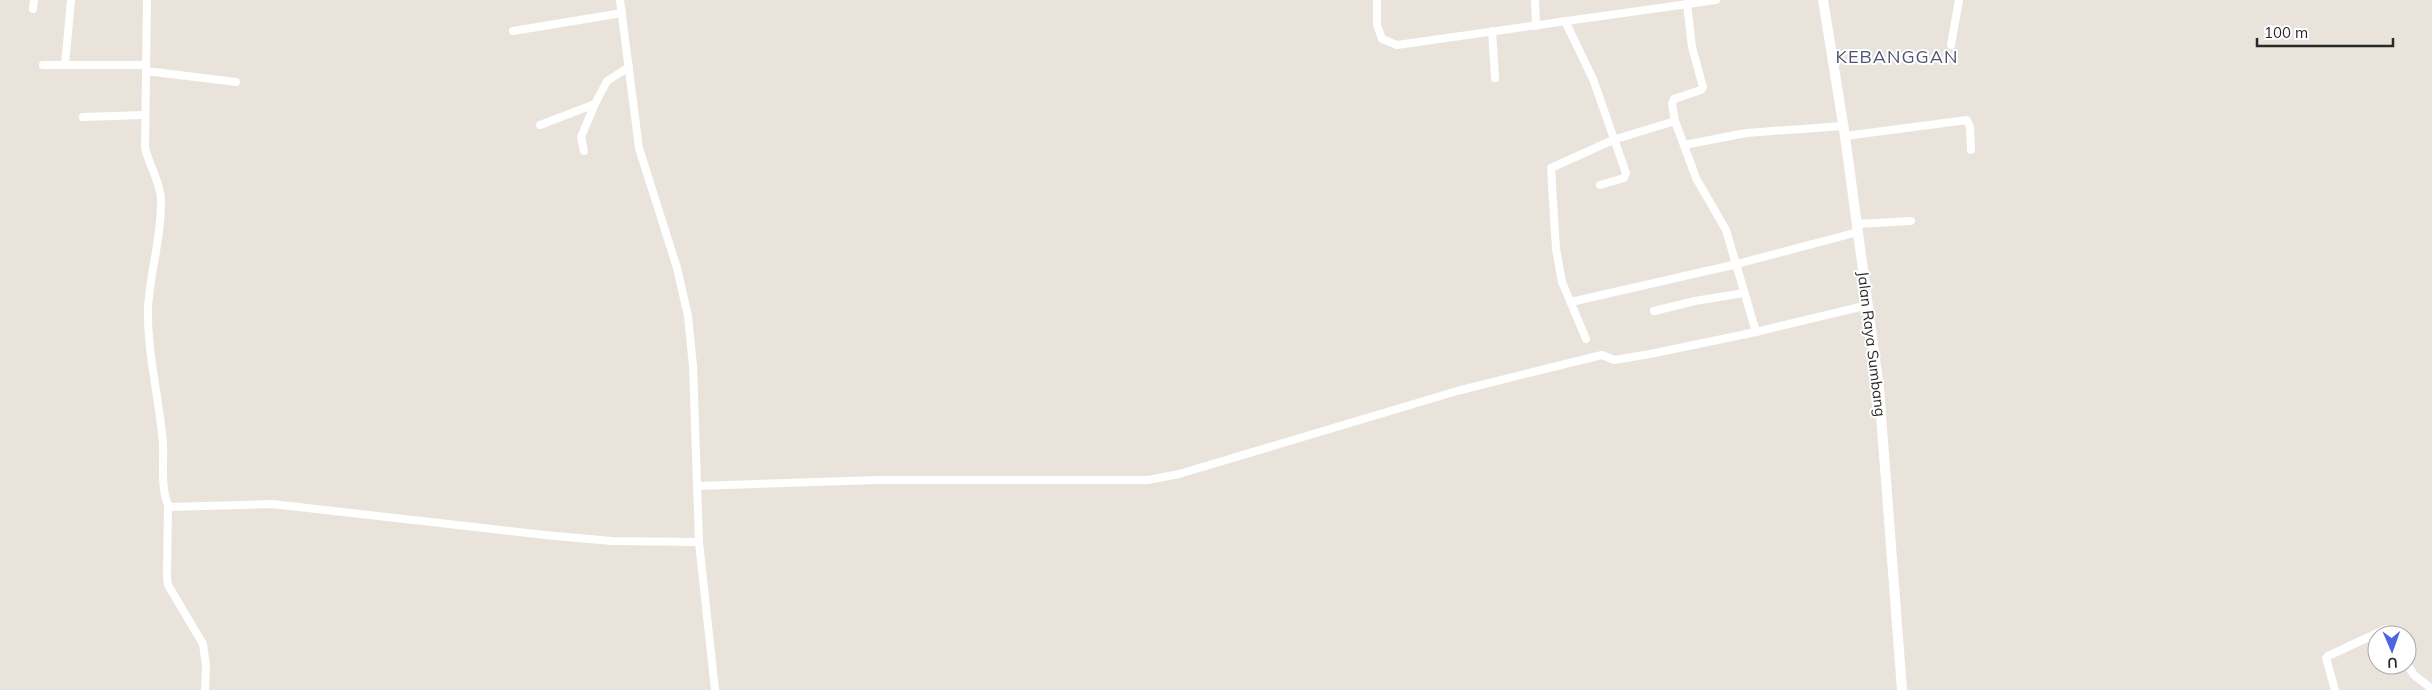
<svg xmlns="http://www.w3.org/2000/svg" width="2432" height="690" viewBox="0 0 2432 690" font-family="Mulish,sans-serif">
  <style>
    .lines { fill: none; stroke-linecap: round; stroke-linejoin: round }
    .minor { stroke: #fff; stroke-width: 8 }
    .tertiary { stroke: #fff; stroke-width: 10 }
    .labels { text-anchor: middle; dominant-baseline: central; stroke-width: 4; stroke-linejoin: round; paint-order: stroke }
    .street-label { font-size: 15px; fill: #282828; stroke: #fff }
    .quarter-label { font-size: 18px; letter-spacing: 1px; fill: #4e5473; stroke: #fff }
  </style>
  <rect width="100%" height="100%" fill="#e9e3db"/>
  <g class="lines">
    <g class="minor">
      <path d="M147 0 145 148C149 165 160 181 161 199 162 236 150 271 148 308 147 353 159 397 163 443 164 462 160 489 169 507L272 504 555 536 612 541 699 542"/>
      <path d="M620 0 639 148 677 268 688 316 693 366 699 542 715 690"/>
      <path d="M1377 0V25L1382 39 1397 45 1716 0"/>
      <path d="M1535 0 1536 26"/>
      <path d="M1687 4 1692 47 1703 87 1701 90 1674 99 1672 104 1675 121 1696 178 1726 230 1756 332"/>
      <path d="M33 9 34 0"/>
      <path d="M1565 21 1593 79 1626 173 1624 178 1600 185"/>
      <path d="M513 31 622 13"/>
      <path d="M1492 31 1495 78"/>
      <path d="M1951 45 1959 0"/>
      <path d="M43 65H145"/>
      <path d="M65 65 71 0"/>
      <path d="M146 71 236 82"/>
      <path d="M83 117 144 115"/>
      <path d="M540 125 595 104 607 81 629 67"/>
      <path d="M1845 136 1967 120 1970 127 1971 150"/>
      <path d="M1684 145 1746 133 1843 126"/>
      <path d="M584 151 581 137 595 104"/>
      <path d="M1857 224 1911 221"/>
      <path d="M1571 302 1737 264 1858 232"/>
      <path d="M1654 311 1695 301 1744 293"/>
      <path d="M1586 339 1562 282 1556 249 1551 168 1613 140 1675 121"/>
      <path d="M697 486 877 480H1148L1179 474 1457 391 1549 368 1602 355 1614 360 1650 354 1756 332 1868 305"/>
      <path d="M168 504 167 578 168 585 203 644 206 666 205 690"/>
      <path d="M2407 664 2414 675 2432 689"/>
      <path d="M2335 690 2326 658 2328 656 2386 629 2396 635"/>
    </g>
    <path class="tertiary" d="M1823 0 1845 136 1879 389 1902 690"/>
  </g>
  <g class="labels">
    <g class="street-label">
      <text transform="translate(1872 344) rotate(83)">Jalan Raya Sumbang</text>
    </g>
    <g class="quarter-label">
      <text x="1897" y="56">KEBANGGAN</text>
    </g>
  </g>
  <g transform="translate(2392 650) rotate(178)"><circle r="24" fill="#ffffff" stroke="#a9a9a9"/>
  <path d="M0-4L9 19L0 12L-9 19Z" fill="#4e65e3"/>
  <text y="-8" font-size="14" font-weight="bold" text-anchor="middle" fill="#282828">U</text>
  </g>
  <path d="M2257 38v8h136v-8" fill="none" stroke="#282828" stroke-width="2.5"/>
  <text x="2264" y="38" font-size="15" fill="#282828" stroke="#ffffff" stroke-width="4" paint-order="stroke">100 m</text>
</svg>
